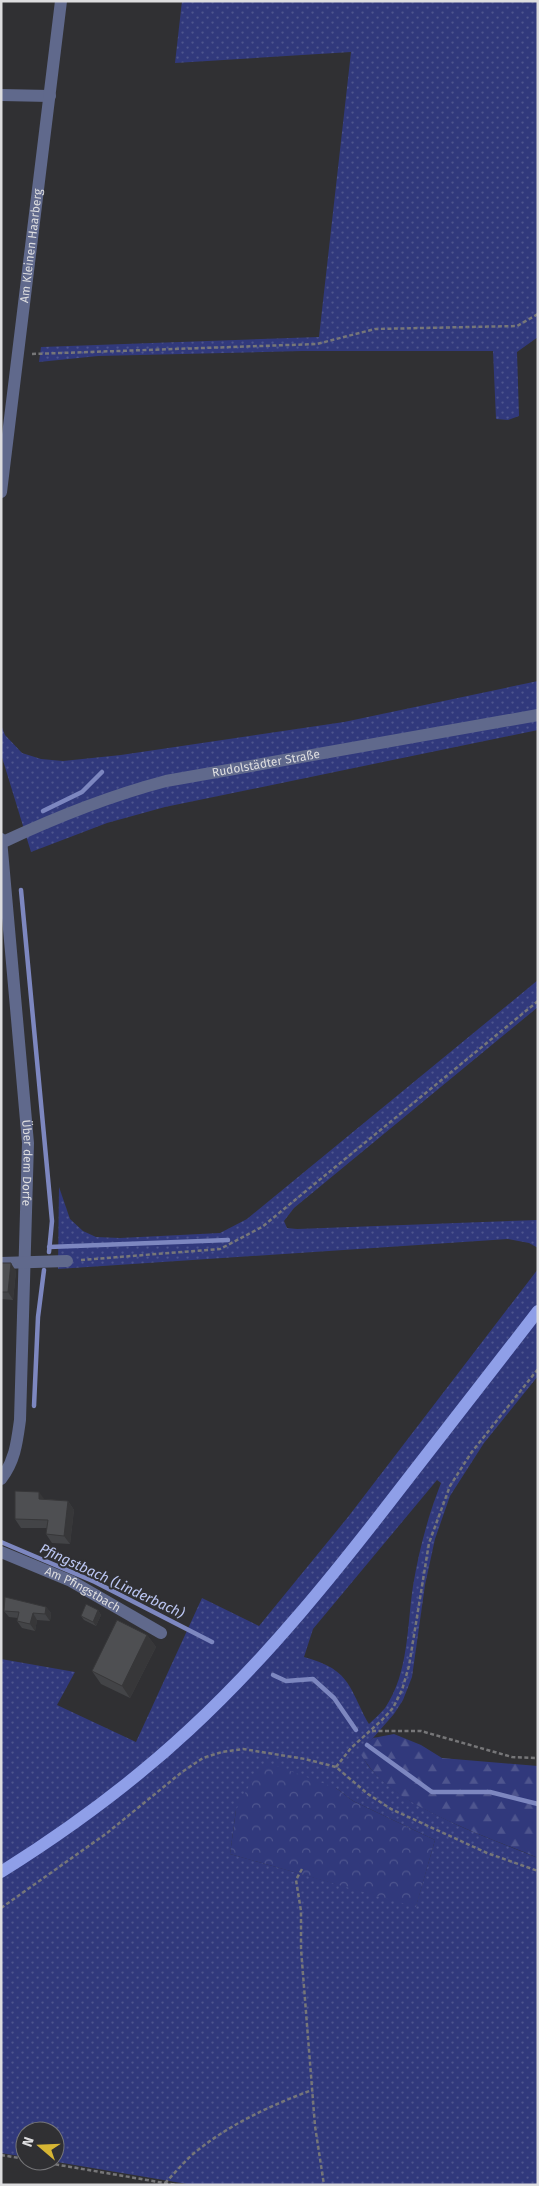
<svg xmlns="http://www.w3.org/2000/svg" width="539" height="2186" viewBox="0 0 539 2186" font-family="'Fira Sans',sans-serif">
  <style>
    .grass { fill: url(#grass-dots); fill-rule: evenodd }
    .forest { fill: url(#forest-firs) }
    .park { fill: url(#park-crowns) }
    .lines { fill: none; stroke-linecap: round; stroke-linejoin: round }
    .stream { stroke: #7d87c0; stroke-width: 4.5 }
    .path { stroke: #767678; stroke-width: 2.5; stroke-dasharray: 4 2.5; stroke-linecap: butt }
    .minor { stroke: #60698c; stroke-width: 12 }
    .major { stroke: #8f9fe8; stroke-width: 12 }
    .wall { fill: #434447 }
    .shaded-wall { fill: #373739 }
    .building { fill: #4e4f52; stroke: #373739 }
    .labels { text-anchor: middle; dominant-baseline: central; stroke-width: 4; stroke-linejoin: round; paint-order: stroke }
    .street-label { font-size: 12px; fill: #dddddf; stroke: #303033 }
    .water-label { font-size: 14px; font-style: italic; fill: #bbc6f2; stroke: #303033 }
  </style>
  <defs>
    <pattern id="grass-dots" width="8" height="8" patternUnits="userSpaceOnUse" patternTransform="scale(1.25)"><rect width="8" height="8" fill="#31397c"/><path d="M2 2h.1M6 6h.1" fill="none" stroke="#4e558e" stroke-width="1.8" stroke-linecap="round"/></pattern>
    <pattern id="forest-firs" width="22" height="20" patternUnits="userSpaceOnUse" patternTransform="scale(1.25)"><rect width="22" height="20" fill="#31397c"/><path d="M5 1l3.5 6h-7zM16 11l3.5 6h-7z" fill="#4e558e"/></pattern>
    <pattern id="park-crowns" width="20" height="18" patternUnits="userSpaceOnUse" patternTransform="scale(1.25)"><rect width="20" height="18" fill="#31397c"/><path d="M2 6a3 3 0 1 1 6 0M12 15a3 3 0 1 1 6 0" fill="none" stroke="#4e558e"/></pattern>
  </defs>
  <rect width="100%" height="100%" fill="#303033"/>
  <g class="grass">
    <path d="M182 1H538V337L517 352 519 416 508 420 496 419 493 351H302L98 356 39 362 41 347 319 337 351 52 175 63Z"/>
    <path d="M538 681V730L165 807 107 823 31 852 1 754V725L5 735 22 753 41 759 63 761 121 755 344 722Z"/>
    <path d="M538 980V1007L294 1208 284 1221 287 1228 297 1229 538 1220V1248L529 1243 508 1239 58 1269 59 1187 70 1219 83 1231 96 1237 120 1238 220 1233 247 1219Z"/>
    <path d="M538 1269V1376L484 1443 450 1496 435 1539 425 1585 412 1677 403 1700 394 1714 373 1738 359 1750C363 1756 366 1764 371 1769 404 1809 490 1838 538 1858V2185H193L51 2161H55V2131H25V2157L1 2153V1659L75 1672 57 1705 136 1742 202 1598 259 1626 348 1517ZM437 1480 441 1483C428 1516 419 1550 413 1586 407 1625 409 1673 385 1708 380 1714 374 1719 369 1724 348 1686 351 1670 304 1657L313 1629ZM336 1788 353 1801 435 1840 416 1906 230 1854 236 1810Z"/>
  </g>
  <path class="forest" d="M394 1734 421 1745 442 1758 538 1766V1858C491 1838 402 1809 371 1769 366 1763 362 1756 358 1750L373 1738Z"/>
  <path class="park" d="M266 1762 336 1788 353 1801 435 1840 416 1907 230 1854 236 1810 250 1784Z"/>
  <g class="lines">
    <g class="stream">
      <path d="M43 811 82 792 102 772"/>
      <path d="M21 890 52 1221 49 1252"/>
      <path d="M49 1247 228 1240"/>
      <path d="M34 1406 38 1317 44 1270"/>
      <path d="M1 1542 95 1582 212 1642"/>
      <path d="M273 1675 286 1681 313 1679 334 1698 356 1730"/>
      <path d="M367 1745 432 1792H490L538 1804"/>
    </g>
    <g class="path">
      <path d="M32 354 317 344 375 329 517 326 538 314"/>
      <path d="M81 1260 220 1249 262 1227 538 1001"/>
      <path d="M372 1731H421L512 1757 538 1758"/>
      <path d="M336 1767 351 1748 382 1720 393 1708 402 1690 409 1666 429 1543 450 1486 471 1453 538 1369"/>
      <path d="M302 1869 296 1880 301 1911V1949L315 2126 324 2185"/>
      <path d="M1 1908 107 1833 182 1772 203 1758 222 1752 243 1749 305 1759 336 1767 368 1794 391 1809 487 1853 538 1871"/>
      <path d="M1 2155 25 2159"/>
      <path d="M36 2161 176 2185"/>
      <path d="M165 2183C176 2172 186 2159 198 2150 232 2123 272 2105 312 2090"/>
    </g>
    <g class="minor">
      <path d="M1 95 50 96"/>
      <path id="s1" d="M1 492 61 1"/>
      <path id="s2" d="M1 839 28 1143 20 1420C17 1442 15 1461 1 1479"/>
      <path id="s3" d="M1 843C54 818 109 796 166 781L538 715"/>
      <path d="M1 1263 67 1261"/>
      <path id="s4" d="M1 1552 71 1581 161 1633"/>
    </g>
    <path class="major" d="M1 1872C68 1830 131 1784 189 1730 269 1656 337 1571 403 1485 448 1427 493 1369 538 1311"/>
  </g>
  <g class="wall">
    <path d="M1 1263 16 1271 13 1300 1 1299Z"/>
    <path d="M45 1499 68 1501 74 1510 70 1544 52 1543 46 1534 47 1528H21L15 1519Z"/>
    <path d="M46 1607 51 1613 50 1621 37 1620 35 1631 22 1628 17 1621 18 1618 9 1617 4 1611Z"/>
    <path d="M98 1610 101 1615 96 1626 84 1620 81 1616Z"/>
    <path d="M147 1635 156 1647 130 1698 101 1684 92 1671Z"/>
  </g>
  <g class="shaded-wall">
    <path d="M11 1263 16 1271 13 1300 8 1292Z"/>
    <path d="M39 1492 45 1500 39 1499Z"/>
    <path d="M68 1501 74 1510 70 1544 64 1536Z"/>
    <path d="M46 1607 51 1613 50 1621 45 1614Z"/>
    <path d="M98 1610 101 1615 96 1626 93 1622Z"/>
    <path d="M33 1613 37 1620 35 1631 30 1624Z"/>
    <path d="M147 1635 156 1647 130 1698 122 1686Z"/>
  </g>
  <g class="building">
    <path d="M1 1263H11L8 1292H1Z"/>
    <path d="M15 1491 39 1492V1499L68 1501 64 1536 46 1534 48 1520 15 1519Z"/>
    <path d="M5 1597 46 1607 45 1614 33 1613 30 1624 17 1621 19 1612 4 1611Z"/>
    <path d="M86 1604 98 1610 93 1622 81 1616Z"/>
    <path d="M117 1620 147 1635 122 1686 92 1671Z"/>
  </g>
  <g class="labels">
    <g class="street-label">
      <text stroke="none"><textPath href="#s1" startOffset="248">Am Kleinen Haarberg</textPath></text>
      <text stroke="none"><textPath href="#s3" startOffset="278">Rudolstädter Straße</textPath></text>
      <text stroke="none"><textPath href="#s2" startOffset="325">Über dem Dorfe</textPath></text>
      <text stroke="none"><textPath href="#s4" startOffset="90">Am Pfingstbach</textPath></text>
    </g>
    <g class="water-label">
      <text transform="translate(112 1581) rotate(25)">Pfingstbach (Linderbach)</text>
    </g>
  </g>
  <rect width="539" height="2186" fill="none" stroke="#dddddf" stroke-width="5"/>
  <g transform="translate(40 2146) rotate(289)"><circle r="24" fill="#303033" stroke="#757578"/>
  <path d="M0-4L9 19L0 12L-9 19Z" fill="#d6b534"/>
  <text y="-8" font-size="14" font-weight="bold" text-anchor="middle" fill="#dddddf">N</text>
  </g>
</svg>
